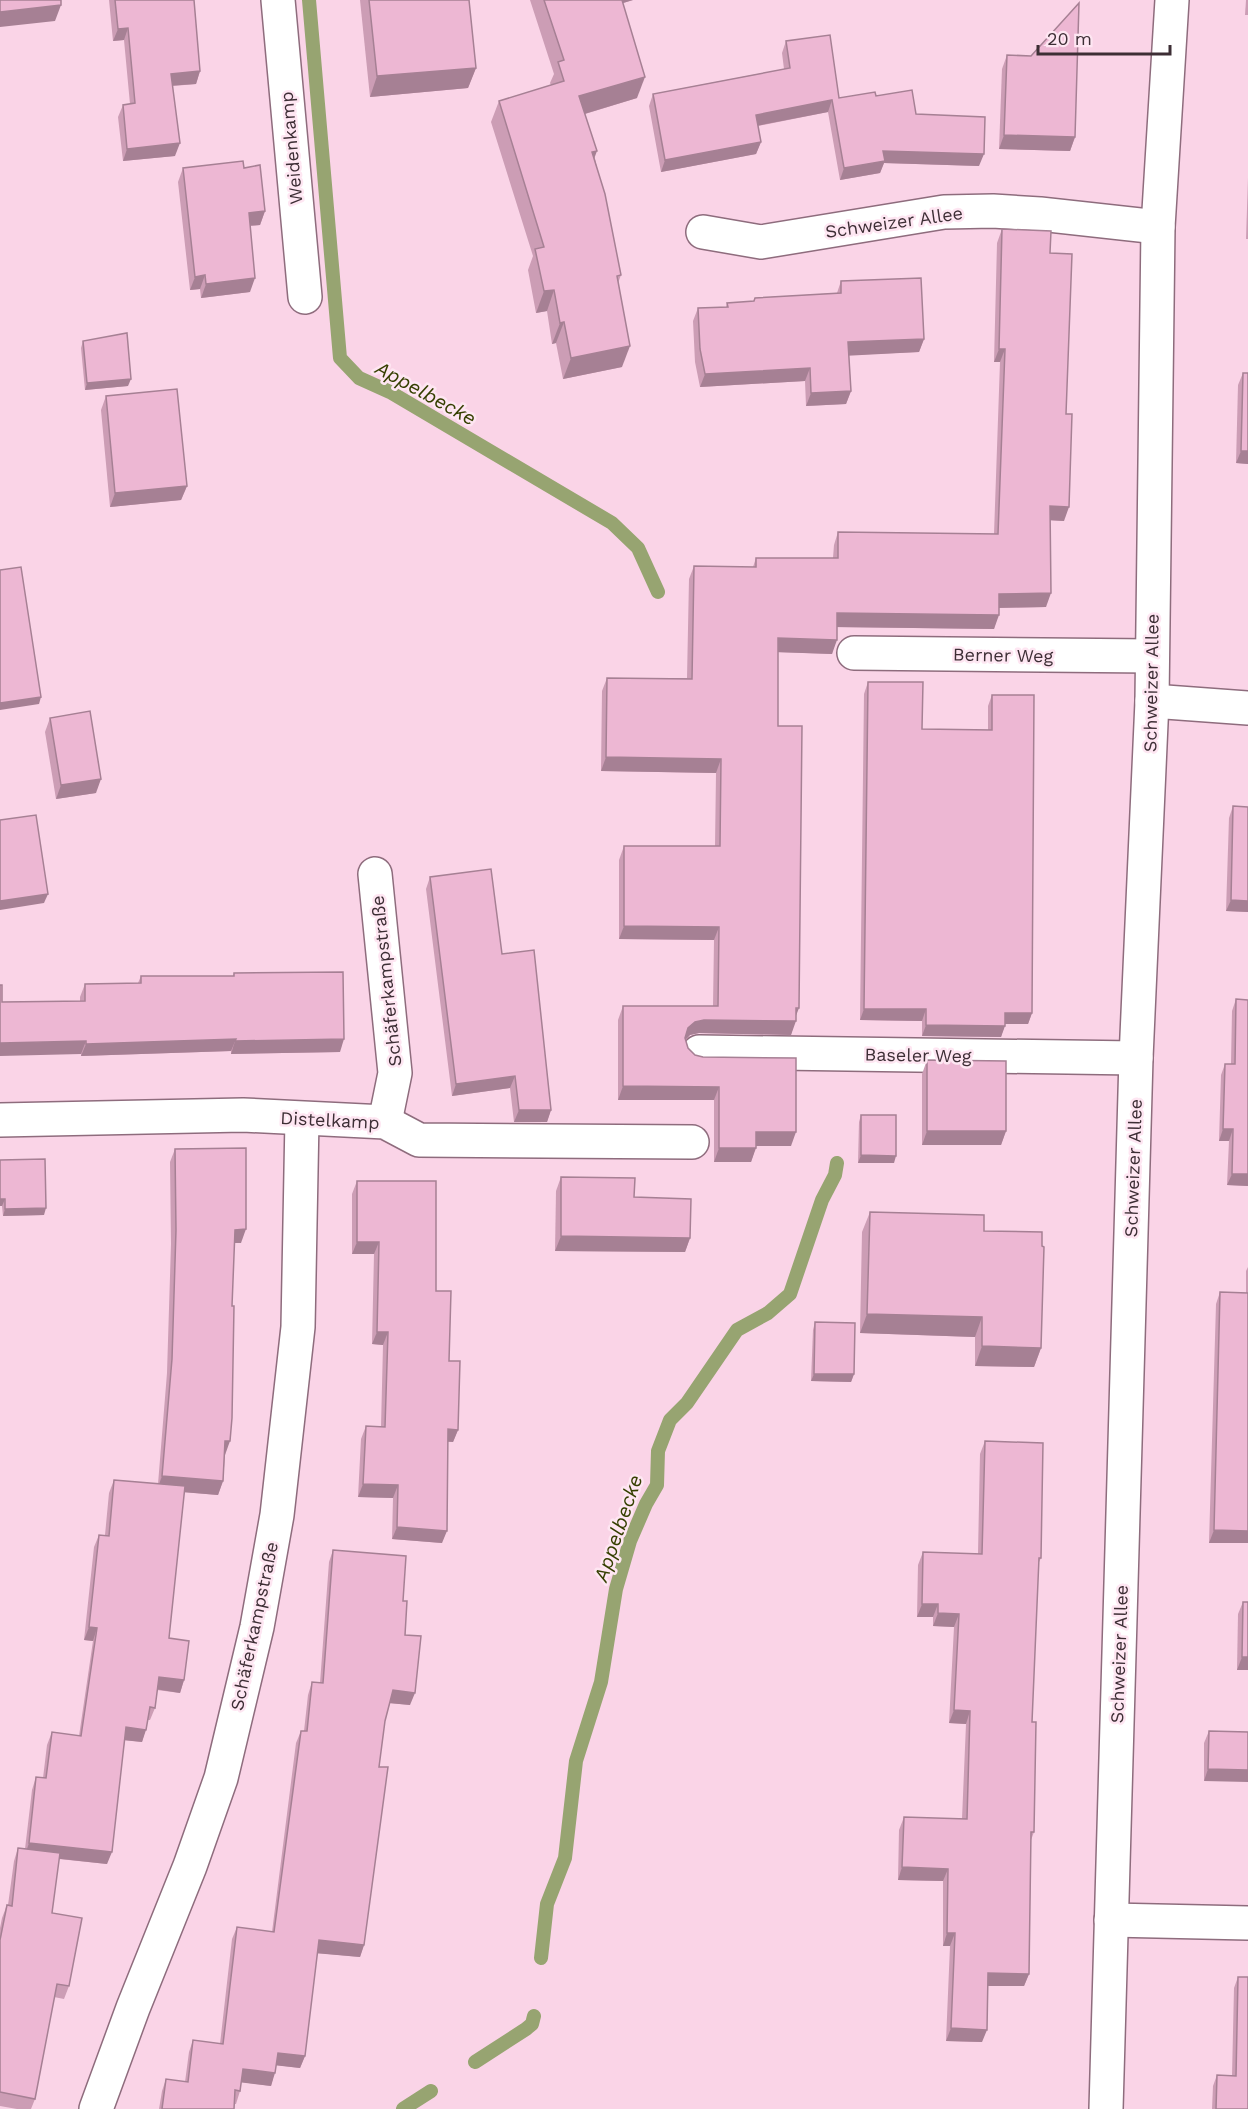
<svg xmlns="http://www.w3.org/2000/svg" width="1248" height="2109" viewBox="0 0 1248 2109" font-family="'Work Sans',sans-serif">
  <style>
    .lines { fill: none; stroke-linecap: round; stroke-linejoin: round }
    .stream { stroke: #97a471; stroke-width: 14 }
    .minor-casing { stroke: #8e6c7d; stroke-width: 36 }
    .minor { stroke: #fff; stroke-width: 33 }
    .wall { fill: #cc9db5 }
    .shaded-wall { fill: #a68094 }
    .building { fill: #edb7d3; stroke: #a68094; stroke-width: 1.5 }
    .labels { text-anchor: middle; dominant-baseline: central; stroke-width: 5; stroke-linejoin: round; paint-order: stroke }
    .street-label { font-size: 18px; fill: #3d2e35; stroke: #fee6f2 }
    .water-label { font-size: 20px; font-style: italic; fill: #353f00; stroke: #fee6f2 }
  </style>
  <rect width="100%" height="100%" fill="#fad4e7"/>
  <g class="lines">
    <g class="stream">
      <path d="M309 0 340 358 359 378 390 392 612 523 638 548 658 592"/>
      <path d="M541 1958 547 1904 565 1858 576 1761 601 1682 616 1589 630 1541 646 1504 657 1485 658 1451 670 1420 687 1403 737 1330 768 1313 790 1294 822 1200 835 1175 837 1163"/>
      <path d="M475 2062 526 2029 532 2024 534 2016"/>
      <path d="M403 2109 431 2091"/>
    </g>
    <defs>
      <g id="minor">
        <path d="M278 0 305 297"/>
        <path d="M703 232 761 242 944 212 993 211 1040 214 1158 227"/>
        <path d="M854 653 1152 656"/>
        <path d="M1152 701 1248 708"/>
        <path d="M375 874 395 1073 385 1122"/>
        <path d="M699 1052 1136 1058"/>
        <path d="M0 1120 243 1115 385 1122 419 1140 692 1142"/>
        <path d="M1111 1920 1248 1923"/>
        <path d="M96 2109 133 2008 190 1866 221 1778 257 1627 277 1515 298 1327 302 1119"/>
        <path d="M1106 2109 1136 1058 1152 701 1158 227 1172 0"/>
      </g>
    </defs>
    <use href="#minor" class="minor-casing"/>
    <use href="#minor" class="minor"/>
  </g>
  <g class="wall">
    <path d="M109 0H194L200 71 196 84 173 86 175 156 123 161 118 117 123 105 130 104 124 40 113 41Z"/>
    <path d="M360 0H469L476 68 468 88 370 97Z"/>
    <path d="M530 0H633L623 3 637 98 585 114 621 275 618 283 622 367 563 379 556 343 552 344 547 311 536 313 528 270 533 256 491 122 499 101 551 85 550 83 554 74Z"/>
    <path d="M1246 0H1248V15H1245Z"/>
    <path d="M786 41 839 98 876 96 916 114 979 166 884 163 880 173 840 180 828 112 758 126 761 142 756 154 661 172 649 106 653 94 784 69 782 53Z"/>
    <path d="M1007 55 1075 137 1070 151 999 149 1002 69Z"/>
    <path d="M183 168H244L265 211 260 225 250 226V292L201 298 200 289 190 290 178 182Z"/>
    <path d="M1248 178V239H1246Z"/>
    <path d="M1002 229 1050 253 1066 414 1064 521 1050 520 1046 607 999 608 994 629 837 627 832 654 778 652V726L796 1016 791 1035 699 1033 690 1035 686 1040 688 1048 791 1146H756L751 1162H714V1100H618V1020L623 1006H713L714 940 619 939V860L624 846H715L716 773 601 771 602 691 607 678H687L689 579 694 566 753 567 756 558H833L834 545 838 532 994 534 1000 362H994L997 243Z"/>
    <path d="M841 281 924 339 919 352 849 355 851 391 846 404 806 406 805 381 700 387 695 362 693 321 698 308 726 307 727 303 753 302 755 298 837 293Z"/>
    <path d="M83 341 128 386 85 390 81 348Z"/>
    <path d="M1243 373 1248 464 1236 463 1238 385Z"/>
    <path d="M106 396 187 486 181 500 110 507 101 410Z"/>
    <path d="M868 682 922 729 988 730V706L992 695 1032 1013 1028 1024H1005L1001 1037 922 1036V1021L860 1020 864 694Z"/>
    <path d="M50 718 96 793 56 799 45 732Z"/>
    <path d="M1233 806 1248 912 1226 911 1229 818Z"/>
    <path d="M430 877 502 954 551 1110 547 1122H514L510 1088 452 1096 426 889Z"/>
    <path d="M234 973 340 1052 231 1054V1051L81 1056V1054L2 1002 80 1001V997L85 984 138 983 141 976H233Z"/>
    <path d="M1236 999 1248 1186 1227 1185 1229 1141H1219L1221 1075 1225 1064H1231L1232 1011Z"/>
    <path d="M927 1060 1006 1131 1001 1145H922V1074Z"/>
    <path d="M861 1115 894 1163H858L859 1122Z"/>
    <path d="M175 1149 241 1243H234L225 1455 223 1481 218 1495 184 1492 169 1638 184 1680 180 1693 157 1690 155 1708 150 1720H148L142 1742 125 1740 107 1864 59 1859 52 1913 69 1986 64 1999 54 1997 35 2099 31 2109H17L0 2106V1928L2 1918 7 1905H8L14 1861 18 1848 25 1849 32 1790 36 1777 43 1778 47 1745 52 1732 79 1736 93 1641 84 1640 94 1547 99 1535H105L109 1493 114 1480 158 1484 167 1373 171 1244 170 1162Z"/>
    <path d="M0 1160 44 1215 3 1216 2 1206H0Z"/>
    <path d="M561 1177 634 1197 690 1238 685 1252 555 1251 556 1191Z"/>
    <path d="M357 1181 436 1291 449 1361 458 1430 453 1442H448L442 1543 392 1539 393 1498 358 1497 361 1439 366 1426 381 1427 383 1345 372 1344 374 1254H352V1194Z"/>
    <path d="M870 1212 984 1231 1041 1348 1034 1367 975 1366V1337L860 1333 862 1232Z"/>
    <path d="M1248 1267V1543H1209L1216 1304 1220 1292 1246 1293V1271Z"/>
    <path d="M815 1322 854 1374 851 1382 811 1381 813 1330Z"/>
    <path d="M985 1441 1041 1558 1038 1564 1032 1722 1034 1832 1031 1840 1029 1974 1024 1986H988L982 2042 946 2041 950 1946H943V1881L898 1880 899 1830 904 1817 962 1819 966 1724 949 1723 954 1627 933 1626V1617H917L918 1565 923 1552 978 1554 980 1454Z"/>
    <path d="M333 1550 403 1601 410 1705 390 1703 385 1721 379 1767 364 1945 360 1957 317 1953 305 2056 300 2068 276 2065 271 2086 241 2082 240 2091 236 2104H234V2109H159L162 2091 166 2079 185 2082 189 2052 193 2040 220 2044 232 1939 237 1927 272 1932 296 1743 301 1731H304L308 1695 312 1682 320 1683 329 1562Z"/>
    <path d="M1243 1602H1248V1670H1237L1238 1614Z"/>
    <path d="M1209 1731 1248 1732 1204 1781V1743Z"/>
    <path d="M1238 1977 1248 2109H1212L1213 2086 1217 2075 1232 2076 1234 1988Z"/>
  </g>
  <g class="shaded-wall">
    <path d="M613 0H633L610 7Z"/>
    <path d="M61 5 55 21 0 27V12Z"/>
    <path d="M128 28 124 40 113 41 118 29Z"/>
    <path d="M476 68 468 88 370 97 377 76Z"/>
    <path d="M200 71 196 84 167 86 171 74Z"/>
    <path d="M645 77 637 98 571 118 579 96Z"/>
    <path d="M832 100 828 112 751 127 756 115Z"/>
    <path d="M1004 135 1075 137 1070 151 999 149Z"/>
    <path d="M761 142 756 154 661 172 665 160Z"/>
    <path d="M180 143 175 156 123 161 127 149Z"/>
    <path d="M597 151 589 172 592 152Z"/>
    <path d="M883 151 984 154 979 166 884 163 880 173 840 180 844 168Z"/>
    <path d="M265 211 260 225 244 226 249 213Z"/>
    <path d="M205 275 200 289 190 290 195 277Z"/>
    <path d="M255 278 250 292 201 298 206 284Z"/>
    <path d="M554 290 547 311 536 313 544 291Z"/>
    <path d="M564 322 556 343 552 344 560 323Z"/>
    <path d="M924 339 919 352 843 356 848 342Z"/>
    <path d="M630 346 622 367 563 379 571 358Z"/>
    <path d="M999 349H1005L1000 362H994Z"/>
    <path d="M810 368 805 381 700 387 705 374Z"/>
    <path d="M131 379 128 386 85 390 87 383Z"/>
    <path d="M851 391 846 404 806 406 811 393Z"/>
    <path d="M1241 451H1248V464L1236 463Z"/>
    <path d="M187 486 181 500 110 507 115 493Z"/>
    <path d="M1050 506 1069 507 1064 521 1045 520Z"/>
    <path d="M1051 593 1046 607 994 608 999 594Z"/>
    <path d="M837 613 999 615 994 629 832 627Z"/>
    <path d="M778 638 837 640 832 654 773 652Z"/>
    <path d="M41 697 39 704 0 710V703Z"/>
    <path d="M606 757 721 759 716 773 601 771Z"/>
    <path d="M101 779 96 793 56 799 61 785Z"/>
    <path d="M48 894 44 903 0 910V901Z"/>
    <path d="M1231 900 1248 901V912L1226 911Z"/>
    <path d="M624 926 719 927 714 940 619 939Z"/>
    <path d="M799 1008 794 1021H796L791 1035 699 1033 690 1035 683 1042 688 1028 695 1022 704 1020Z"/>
    <path d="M864 1009H926L922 1021 860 1020Z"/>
    <path d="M1005 1013H1032L1028 1024H1001Z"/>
    <path d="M926 1025 1005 1026 1001 1037 922 1036Z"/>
    <path d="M236 1039 231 1051 81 1056 86 1044Z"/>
    <path d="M344 1039 340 1052 231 1054 235 1041Z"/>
    <path d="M86 1041 81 1054 0 1056V1043Z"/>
    <path d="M515 1076 510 1088 452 1096 456 1084Z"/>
    <path d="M623 1086 719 1087 714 1100H618Z"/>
    <path d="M519 1110H551L547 1122H514Z"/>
    <path d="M1223 1129H1233L1229 1141H1219Z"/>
    <path d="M927 1131H1006L1001 1145H922Z"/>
    <path d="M756 1132H796L791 1146H751Z"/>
    <path d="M719 1148H756L751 1162H714Z"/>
    <path d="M861 1155 896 1156 894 1163H858Z"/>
    <path d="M1232 1174H1248V1186L1227 1185Z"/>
    <path d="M0 1199H5L2 1206H0Z"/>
    <path d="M46 1208 44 1215 3 1216 5 1209Z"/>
    <path d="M246 1229 241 1243H230L235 1230Z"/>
    <path d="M561 1236 690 1238 685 1252 555 1251Z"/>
    <path d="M357 1242H379L374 1254H352Z"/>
    <path d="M867 1314 982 1317 975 1337 860 1333Z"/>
    <path d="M377 1332H388L383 1345 372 1344Z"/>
    <path d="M982 1346 1041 1348 1034 1367 975 1366Z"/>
    <path d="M814 1374H854L851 1382 811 1381Z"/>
    <path d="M448 1429 458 1430 453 1442 443 1441Z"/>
    <path d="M225 1441H230L225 1455H221Z"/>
    <path d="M162 1476 223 1481 218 1495 157 1490Z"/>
    <path d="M363 1484 398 1485 393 1498 358 1497Z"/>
    <path d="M397 1527 447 1531 442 1543 392 1539Z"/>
    <path d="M1214 1530 1248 1531V1543H1209Z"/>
    <path d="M922 1604H938L933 1617H917Z"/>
    <path d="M938 1613 959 1614 954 1627 933 1626Z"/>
    <path d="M89 1627 97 1628 93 1641 84 1640Z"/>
    <path d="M1242 1657H1248V1670H1237Z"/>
    <path d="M159 1677 184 1680 180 1693 155 1689Z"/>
    <path d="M393 1690 415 1693 410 1705 388 1703Z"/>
    <path d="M954 1710 970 1711 966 1724 949 1723Z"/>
    <path d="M126 1727 146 1730 142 1742 122 1740Z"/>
    <path d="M1208 1769 1248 1770V1782L1204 1781Z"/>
    <path d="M29 1843 112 1852 107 1864 25 1855Z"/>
    <path d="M902 1867 948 1869 943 1881 898 1880Z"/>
    <path d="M947 1933H955L950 1946H943Z"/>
    <path d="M319 1940 364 1945 360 1957 314 1953Z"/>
    <path d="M988 1973 1029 1974 1024 1986H984Z"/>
    <path d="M951 2028 987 2030 982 2042 946 2041Z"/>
    <path d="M278 2053 305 2056 300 2068 273 2065Z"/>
    <path d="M243 2069 275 2073 271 2086 238 2082Z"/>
  </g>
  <g class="building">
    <path d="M0 0H61V5L0 12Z"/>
    <path d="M115 0H194L200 71 171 74 180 143 127 149 123 105 135 103 128 28 118 29Z"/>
    <path d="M369 0H469L476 68 377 76Z"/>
    <path d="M544 0H622L645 77 579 96 597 151 592 152 605 194 621 275 617 276 630 346 571 358 564 322 560 323 554 290 544 291 535 249 544 247 499 101 564 81 558 62 564 60Z"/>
    <path d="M1079 3 1075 137 1004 135 1007 55 1031 56Z"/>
    <path d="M830 35 839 98 875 92 876 96 912 90 916 114 985 117 984 154 883 151 885 161 844 168 832 100 756 115 761 142 665 160 653 94 790 68 786 41Z"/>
    <path d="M243 161 244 168 260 165 265 211 249 213 255 278 206 284 205 275 195 277 183 168Z"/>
    <path d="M1002 229 1051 231 1050 253 1072 254 1066 414H1072L1069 507 1050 506 1051 593 999 594V615L837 613V640L778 638V726H802L799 1008H796V1021L704 1020 695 1022 688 1028 685 1038 688 1048 695 1055 703 1057 796 1058V1132H756V1148H719V1087L623 1086V1006H718L719 927 624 926V846H720L721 759 606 757 607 678 692 679 694 566 756 567V558H838V532L998 534 1005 349H999Z"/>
    <path d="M921 278 924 339 848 342 851 391 811 393 810 368 705 374 700 349 698 308 728 307 727 303 754 301 755 298 841 293V281Z"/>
    <path d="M127 333 131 379 87 383 83 341Z"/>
    <path d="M1243 373H1248V451H1241Z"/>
    <path d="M177 389 187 486 115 493 106 396Z"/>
    <path d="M21 567 41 697 0 703V570Z"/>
    <path d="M868 682H923L922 729 992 730V695H1034L1032 1013H1005V1026L926 1025V1009H864Z"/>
    <path d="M90 711 101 779 61 785 50 718Z"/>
    <path d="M1233 806 1248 807V901L1231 900Z"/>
    <path d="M36 815 48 894 0 901V820Z"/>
    <path d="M491 869 502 954 534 950 551 1110H519L515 1076 456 1084 430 877Z"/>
    <path d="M343 972 344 1039 235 1041 236 1039 86 1044V1041L0 1043V985H2V1002L85 1001V984L141 983V976H234V973Z"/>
    <path d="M1236 999 1248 1000V1174H1232L1233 1129H1223L1225 1064H1235Z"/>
    <path d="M927 1060 1006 1061V1131H927Z"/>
    <path d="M861 1115H896V1156L861 1155Z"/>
    <path d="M246 1148V1229L235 1230 232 1306H234L232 1418 230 1441H225L223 1481 162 1476 172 1359 176 1230 175 1149Z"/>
    <path d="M45 1159 46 1208 5 1209V1199H0V1160Z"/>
    <path d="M561 1177 635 1178 634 1197 691 1199 690 1238 561 1236Z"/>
    <path d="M357 1181H436V1291H451L449 1361H460L458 1430 448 1429 447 1531 397 1527 398 1485 363 1484 366 1426 385 1427 388 1332H377L379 1242H357Z"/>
    <path d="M870 1212 984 1215V1231L1042 1232V1246L1044 1247 1041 1348 982 1346V1317L867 1314Z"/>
    <path d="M1220 1292 1248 1293V1531L1214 1530Z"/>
    <path d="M815 1322 855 1323 854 1374H814Z"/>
    <path d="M985 1441 1043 1443 1041 1558H1039L1032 1722H1036L1034 1832H1031L1029 1974 988 1973 987 2030 951 2028 955 1933H947L948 1869 902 1867 904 1817 967 1819 970 1711 954 1710 959 1614 938 1613V1604H922L923 1552 982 1554Z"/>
    <path d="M114 1480 185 1486 169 1638 189 1641 184 1680 159 1677 155 1708 150 1707 146 1730 126 1727 112 1852 29 1843 36 1777 46 1778 52 1732 81 1736 97 1628 89 1627 99 1535 109 1536Z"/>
    <path d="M333 1550 406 1556 403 1601H407L405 1635 421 1636 415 1693 393 1690 385 1721 379 1767H388L364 1945 319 1940 305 2056 278 2053 275 2073 243 2069 240 2091 235 2090 234 2109H162L166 2079 188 2082 193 2040 223 2044 237 1927 274 1932 301 1731H307L312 1682 323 1683Z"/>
    <path d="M1243 1602H1248V1657H1242Z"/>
    <path d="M1209 1731 1248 1732V1770L1208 1769Z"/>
    <path d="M18 1848 60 1853 52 1913 82 1918 69 1986 57 1984 35 2099 0 2092V1940L7 1905 12 1906Z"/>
    <path d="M1238 1977H1248V2109H1216L1217 2075 1236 2076Z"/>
  </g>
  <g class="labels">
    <g class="street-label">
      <text transform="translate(291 148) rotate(-95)">Weidenkamp</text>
      <text transform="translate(894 222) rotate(-8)">Schweizer Allee</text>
      <text transform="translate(1003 655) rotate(1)">Berner Weg</text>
      <text transform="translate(1151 683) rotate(-89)">Schweizer Allee</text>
      <text transform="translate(386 981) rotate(-96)">Schäferkampstraße</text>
      <text transform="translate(918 1055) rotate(1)">Baseler Weg</text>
      <text transform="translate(330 1120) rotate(3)">Distelkamp</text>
      <text transform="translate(1133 1168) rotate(-88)">Schweizer Allee</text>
      <text transform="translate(254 1626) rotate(-78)">Schäferkampstraße</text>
      <text transform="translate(1119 1654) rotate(-88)">Schweizer Allee</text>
    </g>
    <g class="water-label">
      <text transform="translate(426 393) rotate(29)">Appelbecke</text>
      <text transform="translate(618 1528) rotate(-71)">Appelbecke</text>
    </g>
  </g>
  <path d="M1038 45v9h132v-9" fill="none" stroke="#3d2e35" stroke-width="3"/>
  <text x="1047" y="45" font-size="18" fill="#3d2e35" stroke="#fee6f2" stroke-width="4.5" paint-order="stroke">20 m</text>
</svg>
